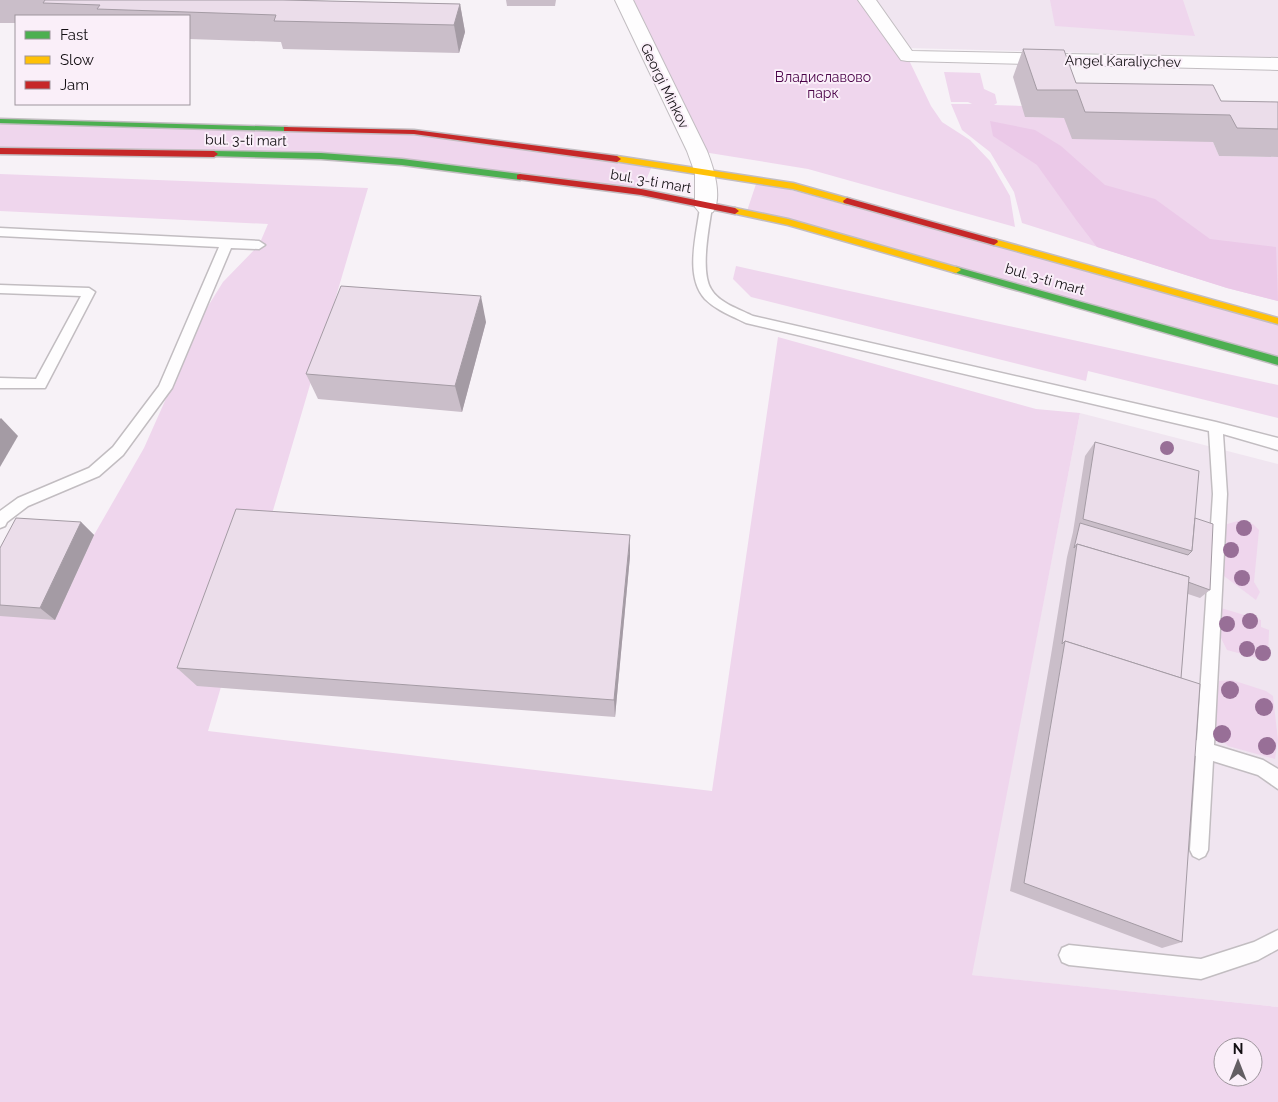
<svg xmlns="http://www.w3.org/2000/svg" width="1278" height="1102" viewBox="0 0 1278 1102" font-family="Raleway,sans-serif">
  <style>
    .built { fill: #f0e5f0 }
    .green { fill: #efd6ed; fill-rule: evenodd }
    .forest { fill: #ebc9e8 }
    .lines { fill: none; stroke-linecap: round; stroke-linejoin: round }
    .lane-casing { stroke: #c2bdc1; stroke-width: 3 }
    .street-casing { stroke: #c2bdc1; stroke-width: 2 }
    .fast-casing { stroke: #c2bdc1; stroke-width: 3 }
    .slow-casing { stroke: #c2bdc1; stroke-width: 3 }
    .jam-casing { stroke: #c2bdc1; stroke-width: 3 }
    .lane { fill: #fefdfe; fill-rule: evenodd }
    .street { fill: #fefdfe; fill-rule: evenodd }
    .fast { fill: #4caf50; fill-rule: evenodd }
    .slow { fill: #ffc107; fill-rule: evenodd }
    .jam { fill: #c62828; fill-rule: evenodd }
    .tree { fill: #986f97 }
    .wall { fill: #cabec9 }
    .shaded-wall { fill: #a49ba4 }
    .building { fill: #ebddea; stroke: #a49ba4 }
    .labels { text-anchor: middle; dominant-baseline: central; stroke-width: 4; stroke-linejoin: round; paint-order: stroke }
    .far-street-label { font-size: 14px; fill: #130f13; stroke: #faeff9 }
    .far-park-label { font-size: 14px; fill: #4a0348; stroke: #faeff9 }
  </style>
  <rect width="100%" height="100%" fill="#f7f2f7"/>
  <g class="built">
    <path d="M876 0H1278V58L907 48Z"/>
    <path d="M1080 413 1278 464V1007L971 975Z"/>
  </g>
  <g class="green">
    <path d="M627 0H867L907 56 931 106 942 122 970 140 990 161 1010 196 1015 227 808 169 697 151Z"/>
    <path d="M1050 0H1183L1195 36 1055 26Z"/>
    <path d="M944 72 980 73 984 89 995 94 997 103 994 105 1022 106 1026 117 1064 118 1213 142 1219 156 1278 157V301L1227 288 1022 223 1014 192 990 152 962 130 951 104H972L968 102H951Z"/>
    <path d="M0 121 414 132 652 166 641 192 402 162 0 151Z"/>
    <path d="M0 174 368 188 208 731 712 791 778 337 1036 409 1080 413 972 975 1278 1007V1102H0V601L61 607 94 535 144 448 205 311 223 282 259 245 268 224 0 211ZM1223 1047H1253V1077H1223Z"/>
    <path d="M757 181 1278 321V361L746 214Z"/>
    <path d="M736 266 1278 385V418L1088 371 1086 381 751 297 733 279Z"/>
    <path d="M1241 520 1253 524 1259 530 1254 582 1260 592 1256 600 1220 573 1224 525Z"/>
    <path d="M1221 608 1261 620V627L1269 630 1268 661 1227 650 1220 636Z"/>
    <path d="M1232 680 1266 691 1273 696 1278 740 1275 759 1228 746 1220 738 1215 723 1219 681Z"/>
  </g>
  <path class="forest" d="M990 121 1035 130 1061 146 1105 185 1155 199 1210 239 1276 247 1278 301 1227 288 1097 247 1077 221 1037 165 993 136Z"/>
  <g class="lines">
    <defs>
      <g id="lane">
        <path d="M706 203 712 207C709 227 700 271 711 289 719 303 739 309 753 316L1216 422 1278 438V450L1223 434 1227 494 1214 745 1263 760 1278 769V789L1258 775 1213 761 1208 850 1205 856 1199 859 1193 856 1190 850 1196 756 1190 754 1187 748 1190 742 1197 740 1213 494 1209 431 746 323C732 316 716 310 705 299 684 276 697 234 700 207Z"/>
        <path d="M0 228 259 241 265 245 259 249 231 248 172 388 123 455 99 476 28 506 7 522 5 526 0 528V511L18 498 89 468 113 447 159 386 219 247 0 236Z"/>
        <path d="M0 285 89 288 95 292 45 388H0V378L36 379 81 296 0 293Z"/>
        <path d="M1278 930V949L1258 960 1201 979 1069 965 1062 962 1059 955 1062 948 1069 945 1201 959 1254 942Z"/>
      </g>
      <g id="street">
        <path d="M615 0H633L707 151C713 166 723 197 713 212L706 214 699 212 695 207V173L687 151Z"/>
        <path d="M858 0H876L912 51 1278 58V70L907 61 901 60Z"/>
      </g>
      <g id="fast">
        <path d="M0 119 287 127 291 129 287 131 0 123Z"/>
        <path d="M214 151 321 153 402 159 520 174 524 177 520 180 402 165 321 159 211 156 210 154Z"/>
        <path d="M956 267 1278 357V365L953 272 951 270Z"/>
      </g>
      <g id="slow">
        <path d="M617 156 793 183 850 199 851 201 847 204 793 189 614 161V157Z"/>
        <path d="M735 208 788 219 959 268 961 270 956 273 788 225 732 213V209Z"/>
        <path d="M994 239 1278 318V324L991 244 990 242Z"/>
      </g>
      <g id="jam">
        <path d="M284 127 414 130 617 156 621 159 617 162 414 134 287 131H284Z"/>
        <path d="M0 148 214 151 218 154 214 157 0 154Z"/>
        <path d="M520 174 641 189 735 208 739 211 735 214 641 195 517 179V175Z"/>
        <path d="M847 198 997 240 998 242 994 245 844 203 843 201Z"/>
      </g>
    </defs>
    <use href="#lane" class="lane-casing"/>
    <use href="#street" class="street-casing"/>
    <use href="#fast" class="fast-casing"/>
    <use href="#slow" class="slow-casing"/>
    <use href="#jam" class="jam-casing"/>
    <use href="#lane" class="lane"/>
    <use href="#street" class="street"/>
    <use href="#fast" class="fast"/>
    <use href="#slow" class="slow"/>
    <use href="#jam" class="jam"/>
  </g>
  <g class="tree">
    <circle cx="1167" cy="448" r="7"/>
    <circle cx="1244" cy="528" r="8"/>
    <circle cx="1231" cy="550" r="8"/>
    <circle cx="1242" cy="578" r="8"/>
    <circle cx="1250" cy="621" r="8"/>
    <circle cx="1227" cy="624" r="8"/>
    <circle cx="1247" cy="649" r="8"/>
    <circle cx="1263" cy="653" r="8"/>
    <circle cx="1230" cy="690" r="9"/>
    <circle cx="1264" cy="707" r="9"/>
    <circle cx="1222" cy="734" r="9"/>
    <circle cx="1267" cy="746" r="9"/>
  </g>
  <g class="wall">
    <path d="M0 0H287L460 4 465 32 459 53 283 49 281 42 189 39V16H16V23H0Z"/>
    <path d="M506 0H556L555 6H507Z"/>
    <path d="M1023 49 1076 83 1221 101 1278 102V157L1219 156 1213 142 1072 139 1064 118 1025 117 1013 77Z"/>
    <path d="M486 322 462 412 318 399 306 374Z"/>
    <path d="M1095 442 1195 518 1210 590 1200 598 1188 594 1181 678 1182 942 1162 948 1010 891 1051 655 1067 557 1073 532 1085 456Z"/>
    <path d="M81 522 94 535 55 620 0 616V548Z"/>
    <path d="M630 556 615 717 197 686 177 668Z"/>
  </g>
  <g class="shaded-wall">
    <path d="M460 4 465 32 459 53 454 25Z"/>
    <path d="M481 296 486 322 462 412 455 386Z"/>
    <path d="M1 418 18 436 0 467V419Z"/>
    <path d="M81 522 94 535 55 620 40 608Z"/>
    <path d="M630 535V556L615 717 614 700Z"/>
  </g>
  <g class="building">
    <path d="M45 0H283L460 4 454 25 274 21 276 15 97 9 100 5 43 3Z"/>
    <path d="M1023 49 1064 50 1076 83 1213 85 1221 101 1278 102V129L1237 128 1230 115 1085 112 1077 90H1037Z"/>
    <path d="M341 286 481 296 455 386 306 374Z"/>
    <path d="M1095 442 1199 471 1192 551 1083 519Z"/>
    <path d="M236 509 630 535 614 700 177 668Z"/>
    <path d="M16 518 81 522 40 608 0 605V548Z"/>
    <path d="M1195 518 1213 524 1210 590 1188 582 1189 577 1077 544 1074 548 1080 523 1188 555 1192 551Z"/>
    <path d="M1077 544 1189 577 1181 678 1065 641 1062 644Z"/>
    <path d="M1065 641 1200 684 1182 942 1024 883Z"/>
  </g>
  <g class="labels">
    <g class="far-street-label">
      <text transform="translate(1123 61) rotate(1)">Angel Karaliychev</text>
      <text transform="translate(665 86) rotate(64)">Georgi Minkov</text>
      <text transform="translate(246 140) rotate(1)">bul. 3-ti mart</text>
      <text transform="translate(651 181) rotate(10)">bul. 3-ti mart</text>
      <text transform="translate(1045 279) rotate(16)">bul. 3-ti mart</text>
    </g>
    <g class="far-park-label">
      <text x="823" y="77">Владиславово<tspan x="823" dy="16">парк</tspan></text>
    </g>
  </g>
  <rect x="15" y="15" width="175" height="90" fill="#faeff9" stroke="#9e959d"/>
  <rect x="25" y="31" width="25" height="8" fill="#4caf50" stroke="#9e959d"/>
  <text x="60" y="40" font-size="15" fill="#130f13">Fast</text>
  <rect x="25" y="56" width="25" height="8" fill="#ffc107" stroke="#9e959d"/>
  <text x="60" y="65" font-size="15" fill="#130f13">Slow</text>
  <rect x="25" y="81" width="25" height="8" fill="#c62828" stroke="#9e959d"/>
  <text x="60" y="90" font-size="15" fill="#130f13">Jam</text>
  <g transform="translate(1238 1062)"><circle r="24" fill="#faeff9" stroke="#9e959d"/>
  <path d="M0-4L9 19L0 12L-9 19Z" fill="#635e63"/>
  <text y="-8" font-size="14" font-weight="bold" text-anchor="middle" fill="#130f13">N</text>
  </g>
</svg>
